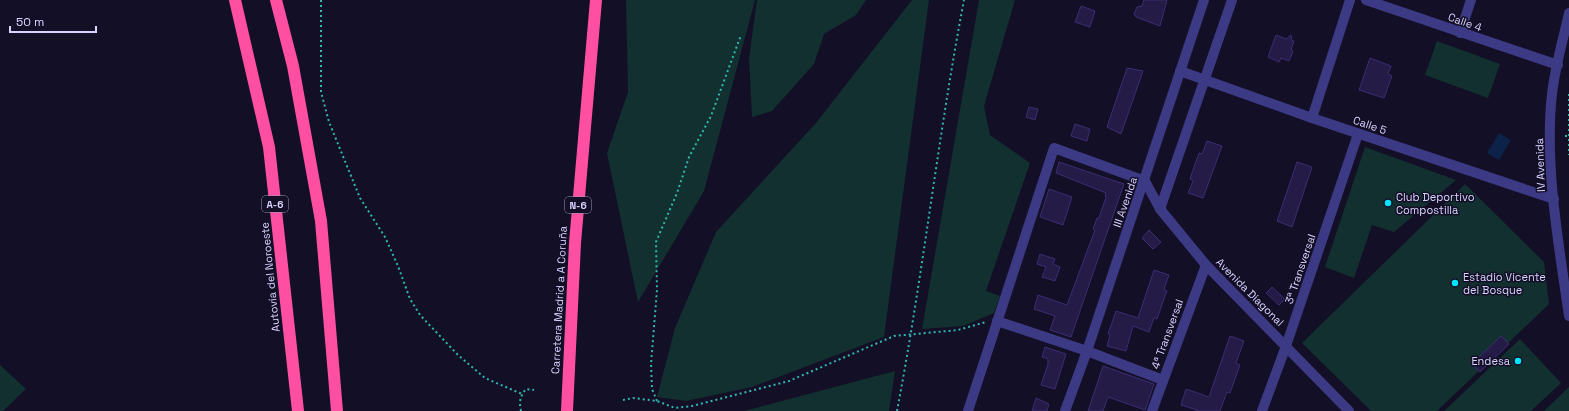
<svg xmlns="http://www.w3.org/2000/svg" width="1569" height="411" viewBox="0 0 1569 411" font-family="'Space Grotesk',sans-serif">
  <style>
    .green { fill: #12302f }
    .water { fill: #0c2248 }
    .building { fill: #241b47; stroke: #3b2d73 }
    .lines { fill: none; stroke-linecap: round; stroke-linejoin: round }
    .path { stroke: #2fb8b0; stroke-width: 2; stroke-dasharray: 2 3; stroke-linecap: butt }
    .minor { stroke: #3d3a85; stroke-width: 10 }
    .highway { stroke: #ff4fa3; stroke-width: 12 }
    .path-bridge { stroke: #2fb8b0; stroke-width: 2; stroke-dasharray: 2 3; stroke-linecap: butt }
    .poi-dot { fill: #00e5ff; stroke: #130f26; stroke-width: 1.5 }
    .labels { text-anchor: middle; dominant-baseline: central; stroke-width: 3; stroke-linejoin: round; paint-order: stroke }
    .shield { fill: #130f26; stroke: #9e99be; stroke-width: 1 }
    .shield-label { font-size: 10px; font-weight: bold; fill: #d9d4ff }
    .street-label { font-size: 11px; fill: #d9d4ff; stroke: #130f26 }
    .poi-label { font-size: 11px; fill: #d9d4ff; stroke: #130f26; text-anchor: start }
  </style>
  <rect width="100%" height="100%" fill="#130f26"/>
  <g class="green">
    <path d="M626 0H755L704 191 638 302 607 153 628 92Z"/>
    <path d="M757 0H866L856 15 824 34 814 64 772 111 752 117 749 58Z"/>
    <path d="M912 0H929L884 337 752 387 686 401 657 397 675 328 716 232 816 123Z"/>
    <path d="M979 0H1015L984 106 990 135 1030 163 986 291 1000 296 994 313 963 326 922 329Z"/>
    <path d="M1437 41 1500 64 1488 98 1425 75Z"/>
    <path d="M1365 147 1456 180 1394 232 1372 225 1354 278 1325 267Z"/>
    <path d="M1465 184 1544 262 1549 304 1437 411H1371L1302 343Z"/>
    <path d="M1520 339 1561 383 1531 411H1444Z"/>
    <path d="M0 365 26 389 3 411H0Z"/>
    <path d="M895 371 889 411H744Z"/>
    <path d="M1569 387V411H1544Z"/>
  </g>
  <path class="water" d="M1499 133 1511 140 1499 160 1487 153Z"/>
  <g class="building">
    <path d="M1144 0H1167L1160 26 1136 17 1134 14 1137 7 1142 6Z"/>
    <path d="M1081 6 1095 11 1090 27 1075 22Z"/>
    <path d="M1276 35 1286 39 1291 35 1292 41H1294L1291 50 1293 51 1289 61 1281 58 1279 62 1268 57Z"/>
    <path d="M1370 58 1391 66 1388 74 1392 76 1384 98 1359 90Z"/>
    <path d="M1127 68 1143 71 1121 134 1107 127Z"/>
    <path d="M1029 107 1038 109 1035 120 1026 117Z"/>
    <path d="M1075 124 1090 129 1087 141 1071 136Z"/>
    <path d="M1207 141 1222 146 1203 198 1188 193 1193 181 1190 179 1193 170 1199 153 1202 154Z"/>
    <path d="M1059 162 1124 184 1071 337 1050 330 1055 316 1034 309 1038 295 1067 305 1095 230 1093 229 1097 218H1099L1106 197 1105 196 1106 193 1056 173Z"/>
    <path d="M1297 162 1312 167 1292 227 1277 221Z"/>
    <path d="M1049 189 1072 197 1063 225 1040 217Z"/>
    <path d="M1149 230 1161 242 1153 249 1142 238Z"/>
    <path d="M1040 254 1055 259 1053 264 1060 267 1055 281 1042 277 1046 267 1037 264Z"/>
    <path d="M1154 270 1169 275 1164 289 1167 291 1164 299 1157 319 1154 318 1149 332 1133 326 1126 351 1107 346 1110 335 1108 334 1116 311 1138 318Z"/>
    <path d="M1272 287 1285 299 1279 305 1266 293Z"/>
    <path d="M1230 336 1244 341 1236 363 1240 365 1230 393 1227 392 1220 411H1200L1181 405 1186 389 1209 397Z"/>
    <path d="M1501 336 1509 344 1480 372 1472 364Z"/>
    <path d="M1045 347 1066 354 1055 389 1041 385 1048 364V359L1042 357Z"/>
    <path d="M1103 366 1154 384 1145 410 1108 397 1103 411H1088Z"/>
    <path d="M1036 398 1049 404 1047 411H1032Z"/>
  </g>
  <g class="lines">
    <g class="path">
      <path d="M321 0V92L329 122 360 198 385 237 398 266 410 299 420 315 458 355 485 378 522 394"/>
      <path d="M1569 94V155"/>
      <path d="M623 400 633 398 657 401 675 408 692 406 789 381 894 336 958 330 986 322"/>
      <path d="M657 401 652 389 651 364 657 290 656 242 677 193 689 157 711 116 741 35"/>
      <path d="M521 411C519 402 520 396 526 389L534 390"/>
      <path d="M897 411C923 275 938 136 964 0"/>
    </g>
    <g class="minor">
      <path d="M1366 0 1558 65"/>
      <path d="M1569 13C1563 40 1555 67 1552 94 1544 164 1559 246 1569 316"/>
      <path d="M1460 33 1471 0"/>
      <path d="M1180 71 1312 118 1554 199"/>
      <path d="M1312 118 1350 0"/>
      <path d="M1145 181 1160 209 1206 265 1349 411"/>
      <path d="M1160 209 1232 0"/>
      <path d="M997 321 1087 351 1163 380"/>
      <path d="M968 411 1054 148 1145 181"/>
      <path d="M1065 411 1087 351 1204 0"/>
      <path d="M1152 411 1206 265"/>
      <path d="M1262 411 1286 346 1358 134"/>
    </g>
    <g class="highway">
      <path d="M235 0 269 147 298 411"/>
      <path d="M276 0 293 66 321 221 337 411"/>
      <path d="M567 411 575 243 596 0"/>
    </g>
    <path class="path-bridge" d="M1565 136H1569"/>
  </g>
  <g class="poi-dot">
    <circle cx="1388" cy="203" r="4"/>
    <circle cx="1455" cy="283" r="4"/>
    <circle cx="1518" cy="361" r="4"/>
  </g>
  <g class="labels">
    <g class="shield">
      <rect x="262" y="196" width="26" height="16" rx="3"/>
      <rect x="565" y="197" width="26" height="16" rx="3"/>
    </g>
    <g class="shield-label">
      <text x="275" y="204">A-6</text>
      <text x="578" y="205">N-6</text>
    </g>
    <g class="street-label">
      <text transform="translate(1465 22) rotate(19)">Calle 4</text>
      <text transform="translate(1370 125) rotate(19)">Calle 5</text>
      <text transform="translate(1540 165) rotate(-92)">IV Avenida</text>
      <text transform="translate(1125 202) rotate(-71)">III Avenida</text>
      <text transform="translate(1300 269) rotate(-71)">3ª Transversal</text>
      <text transform="translate(270 277) rotate(-96)">Autovía del Noroeste</text>
      <text transform="translate(1250 292) rotate(45)">Avenida Diagonal</text>
      <text transform="translate(559 300) rotate(-87)">Carretera Madrid a A Coruña</text>
      <text transform="translate(1167 334) rotate(-70)">4ª Transversal</text>
    </g>
    <g class="poi-label">
      <text x="1396" y="197">Club Deportivo<tspan x="1396" dy="13">Compostilla</tspan></text>
      <text x="1463" y="277">Estadio Vicente<tspan x="1463" dy="13">del Bosque</tspan></text>
      <text x="1510" y="361" text-anchor="end">Endesa</text>
    </g>
  </g>
  <path d="M10 26v6h86v-6" fill="none" stroke="#d9d4ff" stroke-width="2"/>
  <text x="16" y="26" font-size="12" fill="#d9d4ff" stroke="#130f26" stroke-width="3" paint-order="stroke">50 m</text>
</svg>
